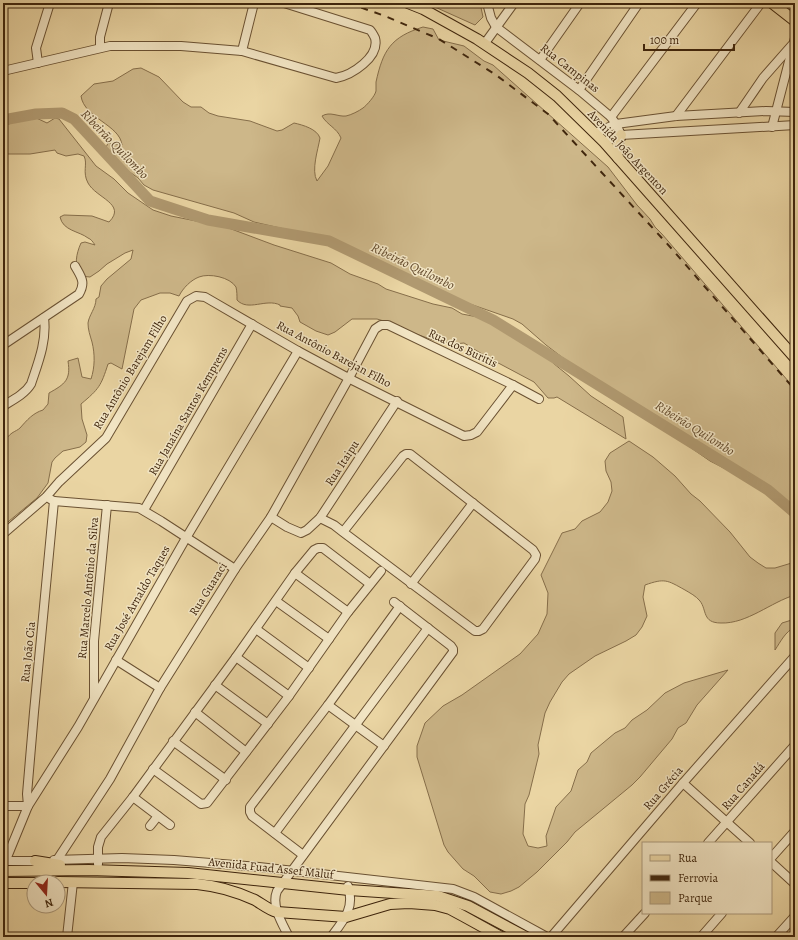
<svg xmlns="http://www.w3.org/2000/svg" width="798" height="940" viewBox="0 0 798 940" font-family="Alegreya,serif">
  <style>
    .green { fill: #cdb789; stroke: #866e4a }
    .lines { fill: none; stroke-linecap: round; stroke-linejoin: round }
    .river { stroke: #b09970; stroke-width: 11 }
    .minor-casing { stroke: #6a5132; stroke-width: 10 }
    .major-casing { stroke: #3f250c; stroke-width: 12 }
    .minor { stroke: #f1e4c3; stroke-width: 8 }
    .major { stroke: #ead5a3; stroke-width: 10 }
    .rail { stroke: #3f250c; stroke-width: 2; stroke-dasharray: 7 7; stroke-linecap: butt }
    .labels { text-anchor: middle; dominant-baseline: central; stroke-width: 3; stroke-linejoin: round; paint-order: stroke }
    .street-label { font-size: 12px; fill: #3f250c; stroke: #f1e4c3 }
    .water-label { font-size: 13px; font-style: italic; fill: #61482a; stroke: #f1e4c3 }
  </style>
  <rect width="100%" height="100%" fill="#ead5a3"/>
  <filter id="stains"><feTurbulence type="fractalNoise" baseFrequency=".005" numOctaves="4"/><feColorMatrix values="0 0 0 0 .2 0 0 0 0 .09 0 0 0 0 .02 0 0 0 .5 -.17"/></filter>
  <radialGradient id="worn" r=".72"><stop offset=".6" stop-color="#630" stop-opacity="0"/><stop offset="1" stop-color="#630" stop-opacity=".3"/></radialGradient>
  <g class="green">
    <path d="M426 3H480L483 17 475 25Z"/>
    <path d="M423 27 433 29 439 40 464 46 484 61 493 65 608 167 637 205 650 219 655 227 662 234 795 389V512L755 484 710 461 671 434 624 405 612 395 546 345 522 324 513 319 470 304 460 302 452 297 433 289 375 266 358 256 315 236 254 222 234 213 153 190 144 185 138 178 102 152H104L108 143 122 145C120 125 84 118 81 96L94 84 113 81 133 69 141 68 159 77 183 102 191 107H201L209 113 218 116 250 121 277 131 282 130 294 123C303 125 317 129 320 138 318 150 311 170 317 181L328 166 341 138C337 128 327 125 322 116 330 111 338 117 346 116 351 115 359 111 363 108 367 105 375 96 376 91 376 88 376 85 376 82 383 50 391 37 423 27Z"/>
    <path d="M32 116 47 123 55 118 59 119 96 166 114 179 128 193 153 210 171 216 226 227 274 245 331 263 350 274 378 284 386 289 433 304 452 308 462 314 488 319 511 329 547 355 553 363 569 376 591 396 623 417 626 439 557 397 554 398H548L534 382 487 357 464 343 454 344 433 340 416 334 394 324 377 319H352L335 332 328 335 316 331 300 322 298 316 292 308 280 306V305C266 298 248 312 237 300 237 296 237 291 236 287 230 277 209 273 199 277 191 280 183 288 179 296L170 293H160L141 300 134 309 122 369 111 363 108 364C101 386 99 389 81 404L82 419 87 435 86 442 80 447 63 451 55 458 52 462 48 483 37 498 3 526V442C6 439 9 435 12 433 15 431 18 430 20 428 27 420 33 413 43 410L48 404 49 393C65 384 71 380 68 361L78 358 82 377 91 379C95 367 95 354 92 342 90 335 88 330 88 323 89 315 96 308 96 299L99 297 101 286 107 279 131 259 133 250 125 253 107 264 99 271 90 277 80 276C74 266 76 254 81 243L85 242 95 245C93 242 91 239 88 238 79 231 63 231 60 217L64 215 92 216 109 222C127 204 96 198 88 183 82 172 88 164 84 156L78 154 66 156 57 153 55 150 30 154H3V126Z"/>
    <path d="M629 441 653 457 675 476 691 494 700 501 730 532 750 557 758 563 766 568H775L795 562V595C771 602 747 624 721 623 702 623 707 610 700 601 696 596 690 593 685 590 667 580 665 578 645 585L643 597 647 616 642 627 636 635 626 641 595 656 569 674 562 682 550 702 545 713 538 745 539 754 529 795 525 804 523 834 528 846 538 848 547 846 546 836 556 807 571 791 578 770 587 762 591 753 615 733 625 728 632 720 647 710 665 693 684 683 728 670 697 705 686 723 678 728 672 739 640 777 632 785 575 832 567 842 537 872 519 887 511 891 501 894 490 892 474 876 463 869 448 852 444 845 417 757V746L425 723 443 706 462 695 520 654 538 634 547 614 548 593 541 575 562 533 575 529 582 521 600 512 608 502 612 491 611 482 606 471 605 461 610 453Z"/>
    <path d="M795 619V627C785 632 781 641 775 650V633L782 623Z"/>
  </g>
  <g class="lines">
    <path class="river" d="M3 120 36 114 62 113 74 119 150 201 208 220 329 241 493 320 768 490 795 513"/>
    <defs>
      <g id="minor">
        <path d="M487 3 491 18 496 27 579 90 611 117 616 124 621 135"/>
        <path d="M485 43 514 3"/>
        <path d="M100 48V37L109 3"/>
        <path d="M242 51 254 3"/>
        <path d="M540 60 580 3"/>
        <path d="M38 63 36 48 50 3"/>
        <path d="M3 71 110 46H181L242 51 336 78C352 75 380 57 375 38 374 36 372 32 370 30L284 3"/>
        <path d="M579 90 639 3"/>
        <path d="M739 113 763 78 792 45"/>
        <path d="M676 116 761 3"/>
        <path d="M611 117 697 3"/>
        <path d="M772 127 795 38"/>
        <path d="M595 133 616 124 676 116 766 111 795 112"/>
        <path d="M604 142 621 135 795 125"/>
        <path d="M3 345 79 294C86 282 81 277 75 266"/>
        <path d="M3 406C13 400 25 394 31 384 38 363 47 341 44 318"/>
        <path d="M50 499 54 501 139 508 161 521 235 569"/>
        <path d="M144 510 252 324"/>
        <path d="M271 517 287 527 301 533 307 530 320 518 397 401"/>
        <path d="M320 518 334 525 343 532 475 631H479L483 629 535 559 536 555 533 550 410 454H406L403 456 343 532"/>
        <path d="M3 534 46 497 59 482 106 438 187 301 196 296 205 297 298 351 354 381 464 436 471 435 477 432 513 385"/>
        <path d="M295 573 348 612"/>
        <path d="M411 584 473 503"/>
        <path d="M276 601 329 639"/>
        <path d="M256 629 309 668"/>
        <path d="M236 657 289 696"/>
        <path d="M116 660 160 688"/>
        <path d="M215 685 268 724"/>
        <path d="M94 697V641L107 505"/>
        <path d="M328 705 384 746"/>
        <path d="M195 712 246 752"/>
        <path d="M173 741 226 780"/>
        <path d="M153 769 201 804 207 803 289 696 348 612 381 571"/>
        <path d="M683 783 750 843"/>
        <path d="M133 797 170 825"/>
        <path d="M3 806H28L27 794 34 712 54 501"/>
        <path d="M150 826 158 816"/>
        <path d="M275 833 428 628"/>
        <path d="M708 843 795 745"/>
        <path d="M303 855 252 816 250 812V807L328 705 400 606"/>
        <path d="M771 858 795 831"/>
        <path d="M54 860 122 858 174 860 259 867 453 889 474 897 547 937"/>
        <path d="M57 860 110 779 160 688 235 569 271 517 349 378 375 329 381 325H388L513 385 539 399"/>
        <path d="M3 861H40"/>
        <path d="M771 862 795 884"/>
        <path d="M98 864V847L101 837 133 797 236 657 295 573 314 550 318 548H323L370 584"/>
        <path d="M3 867 28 806 78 727 186 538 298 351"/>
        <path d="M67 937 73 882"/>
        <path d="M289 937C282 923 271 906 277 891L453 652V649L451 646 394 602"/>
        <path d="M331 937C344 920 355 908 348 886"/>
        <path d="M551 937 683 783 795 656"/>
        <path d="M623 937 645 913"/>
        <path d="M701 937 722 913"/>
        <path d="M776 937 795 916"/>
      </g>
      <g id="major">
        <path d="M408 3 423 9 477 39 528 73 557 96 604 142 795 358"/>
        <path d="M772 3 795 21"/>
        <path d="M618 158C616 149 617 144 621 135"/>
        <path d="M35 861 60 865"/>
        <path d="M3 871 89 870 188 873 349 890 438 896 468 906 526 937"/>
        <path d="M58 882 197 884C219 886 235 891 255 900 262 904 269 910 277 912L346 917 390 904 409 903 435 905 450 909 463 916 501 937"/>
        <path d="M3 883H34"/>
        <path d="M538 937H541"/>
      </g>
    </defs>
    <use href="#minor" class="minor-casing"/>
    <use href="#major" class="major-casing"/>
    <use href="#minor" class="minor"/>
    <use href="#major" class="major"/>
    <path class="rail" d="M348 3 385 16 439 39 496 75 548 114 671 248 795 390"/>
  </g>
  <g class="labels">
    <g class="street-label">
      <text transform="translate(570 68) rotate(38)">Rua Campinas</text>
      <text transform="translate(628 152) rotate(47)">Avenida João Argenton</text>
      <text transform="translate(463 348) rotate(25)">Rua dos Buritis</text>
      <text transform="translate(334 354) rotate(28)">Rua Antônio Barejan Filho</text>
      <text transform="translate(130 372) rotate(-59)">Rua Antônio Barejam Filho</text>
      <text transform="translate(188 411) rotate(-60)">Rua Janaína Santos Kemprens</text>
      <text transform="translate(342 463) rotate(-57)">Rua Itaipu</text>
      <text transform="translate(88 588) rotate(-85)">Rua Marcelo Antônio da Silva</text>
      <text transform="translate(208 589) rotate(-58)">Rua Guaraci</text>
      <text transform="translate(137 598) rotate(-60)">Rua José Arnaldo Taques</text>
      <text transform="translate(28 652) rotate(-84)">Rua João Cia</text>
      <text transform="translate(743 786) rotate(-49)">Rua Canadá</text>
      <text transform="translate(663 788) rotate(-49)">Rua Grécia</text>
      <text transform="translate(271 868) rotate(6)">Avenida Fuad Assef Maluf</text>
    </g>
    <g class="water-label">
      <text transform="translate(115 144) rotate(46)">Ribeirão Quilombo</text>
      <text transform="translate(413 266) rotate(26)">Ribeirão Quilombo</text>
      <text transform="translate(695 428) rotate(32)">Ribeirão Quilombo</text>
    </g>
  </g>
  <rect width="798" height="940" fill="none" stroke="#ead5a3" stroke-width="16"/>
  <rect x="4" y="4" width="790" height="932" fill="none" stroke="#3f250c" stroke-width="2"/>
  <rect x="8" y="8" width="782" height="924" fill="none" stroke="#3f250c"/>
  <rect x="642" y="842" width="130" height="72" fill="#f1e4c3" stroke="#aa987a"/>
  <rect x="650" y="855" width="20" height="6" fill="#ead5a3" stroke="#aa987a"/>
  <text x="678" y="862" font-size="12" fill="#3f250c">Rua</text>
  <rect x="650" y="875" width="20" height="6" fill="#3f250c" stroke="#aa987a"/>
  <text x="678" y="882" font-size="12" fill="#3f250c">Ferrovia</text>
  <rect x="650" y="892" width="20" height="12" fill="#cdb789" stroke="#aa987a"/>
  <text x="678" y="902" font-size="12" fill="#3f250c">Parque</text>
  <g transform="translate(46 894) rotate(162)"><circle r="19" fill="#f1e4c3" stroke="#aa987a"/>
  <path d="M0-3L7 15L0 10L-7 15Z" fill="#8f2418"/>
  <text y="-6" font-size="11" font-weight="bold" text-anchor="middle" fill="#3f250c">N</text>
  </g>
  <path d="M644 44v6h90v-6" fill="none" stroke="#3f250c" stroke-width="2"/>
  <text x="650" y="44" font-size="12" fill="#3f250c" stroke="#f1e4c3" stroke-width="3" paint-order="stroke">100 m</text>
  <rect width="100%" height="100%" filter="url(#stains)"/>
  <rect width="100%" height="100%" fill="url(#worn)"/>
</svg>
